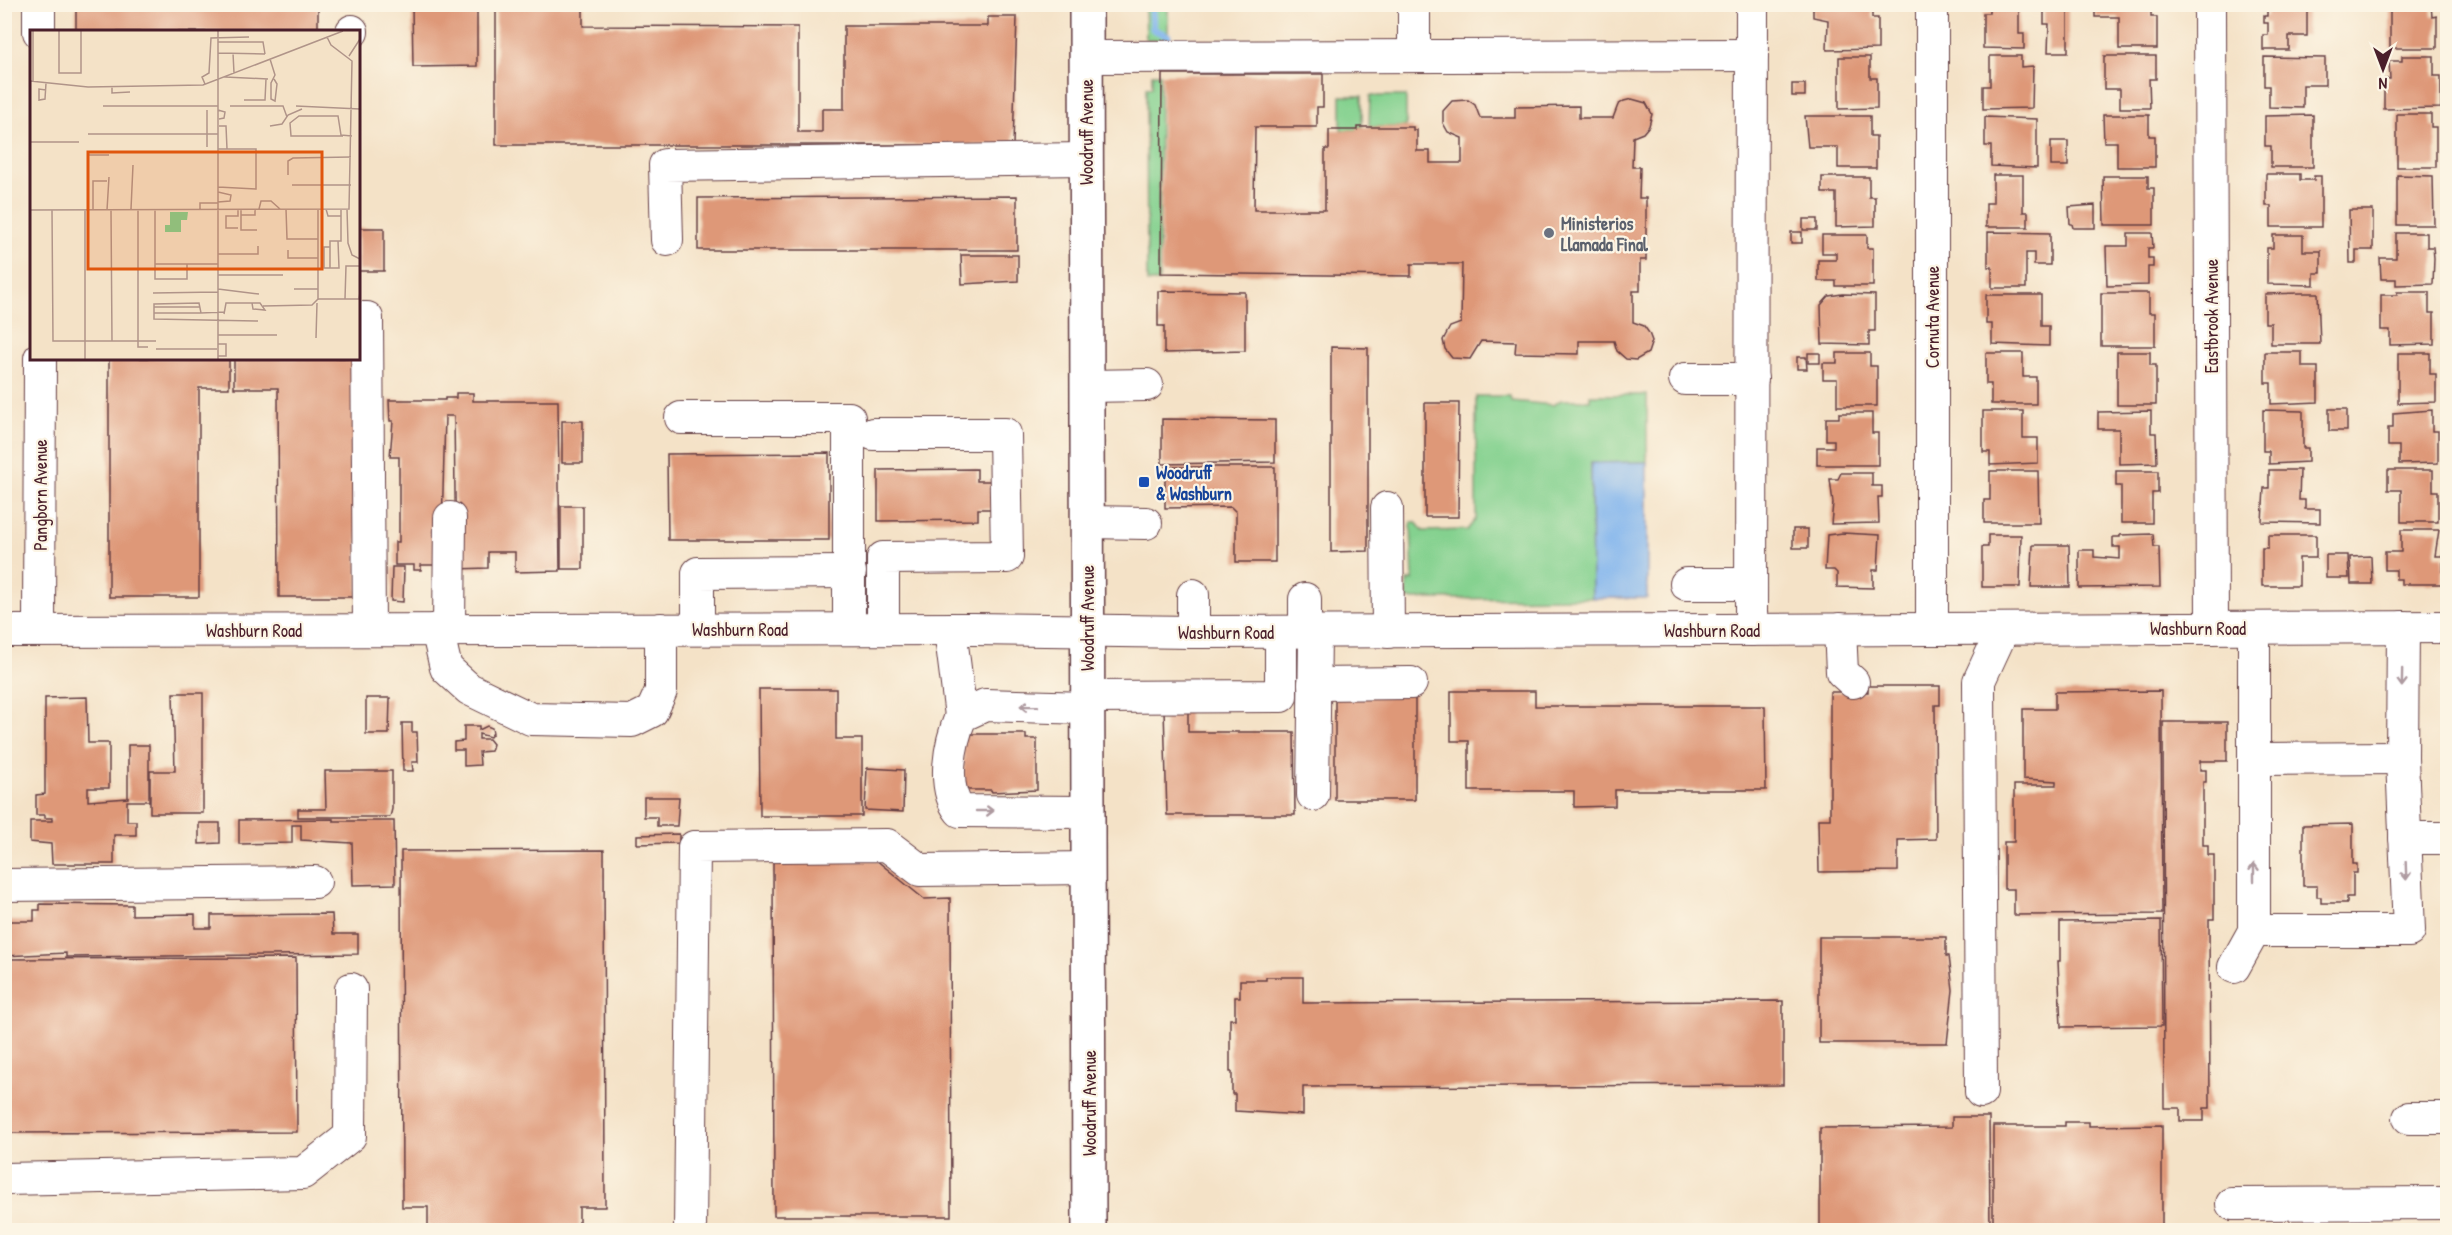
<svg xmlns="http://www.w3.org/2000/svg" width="2452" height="1235" viewBox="0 0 2452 1235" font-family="'Patrick Hand',sans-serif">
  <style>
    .green { fill: #84d18f; stroke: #67785d; stroke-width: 1.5 }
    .water { fill: #80b4ed; stroke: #656a8c; stroke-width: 1.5 }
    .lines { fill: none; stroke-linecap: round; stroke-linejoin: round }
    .stream { stroke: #80b4ed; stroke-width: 7 }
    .building { fill: #de9878 }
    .minor-casing { stroke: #643c42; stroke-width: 34 }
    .major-casing { stroke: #643c42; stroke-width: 36 }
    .minor { stroke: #fff; stroke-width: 32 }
    .major { stroke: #fff; stroke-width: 33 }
    .oneway { stroke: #ae9aa0 }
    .worship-dot { fill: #6b7280; stroke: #fcf5e5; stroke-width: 2 }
    .transit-dot { fill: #1a4fb4; stroke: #fcf5e5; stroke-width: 2 }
    .labels { text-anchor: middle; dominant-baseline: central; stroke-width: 4.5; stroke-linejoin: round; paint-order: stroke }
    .street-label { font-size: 18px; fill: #4a1f2b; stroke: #fcf5e5 }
    .worship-label { font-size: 18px; font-weight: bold; fill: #5b616d; stroke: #fcf5e5; text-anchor: start }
    .transit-label { font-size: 18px; font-weight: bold; fill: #164399; stroke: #fcf5e5; text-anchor: start }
    .inset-road { fill: none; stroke: #b09489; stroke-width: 1.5 }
    .view { fill: #e0560e; fill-opacity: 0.15; stroke: #e0560e; stroke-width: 3 }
    .inset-edge { fill: none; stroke: #4a1f2b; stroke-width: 3 }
  </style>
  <rect width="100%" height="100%" fill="#fcf5e5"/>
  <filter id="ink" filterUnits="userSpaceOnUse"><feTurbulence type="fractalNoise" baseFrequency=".0167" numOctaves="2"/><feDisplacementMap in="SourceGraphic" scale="12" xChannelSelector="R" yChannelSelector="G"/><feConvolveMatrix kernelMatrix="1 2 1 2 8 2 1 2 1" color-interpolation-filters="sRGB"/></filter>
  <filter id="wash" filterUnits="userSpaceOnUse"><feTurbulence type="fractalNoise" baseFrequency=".008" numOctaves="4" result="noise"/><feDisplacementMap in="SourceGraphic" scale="24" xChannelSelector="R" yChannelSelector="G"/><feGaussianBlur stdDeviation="1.35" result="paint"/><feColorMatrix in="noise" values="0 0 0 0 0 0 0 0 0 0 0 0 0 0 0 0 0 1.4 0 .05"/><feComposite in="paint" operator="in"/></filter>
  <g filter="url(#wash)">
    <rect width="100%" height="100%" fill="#f4e2c7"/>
    <g class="green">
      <path d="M1145 5H1168V40H1146Z"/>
      <path d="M1152 74H1160L1159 282H1147L1146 88 1152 87Z"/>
      <path d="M1341 96H1362V127H1357V130H1341Z"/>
      <path d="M1370 96H1406V127H1369Z"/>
      <path d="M1590 395H1647V462L1591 463 1592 598 1407 599V581L1413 580 1411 522H1416L1423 531 1467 530 1476 519V396H1510L1511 401 1553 405 1561 400H1590Z"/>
    </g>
    <path class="water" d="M1647 462V598H1592L1591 463Z"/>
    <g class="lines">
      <path class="stream" d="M1152 4 1153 29 1168 36"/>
    </g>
    <g id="blocks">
      <g class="building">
        <rect x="76" y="4" width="242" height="28"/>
        <path d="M412 4H477V66L413 67Z"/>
        <path d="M1813 4H1872V18H1878V49L1827 50 1828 20 1813 17Z"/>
        <path d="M1989 4H2019V34H2024V49L1983 48V13H1989Z"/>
        <path d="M2044 4H2068V52H2048L2049 24H2044Z"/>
        <path d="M2095 4H2151V17H2157V49H2119V17H2095Z"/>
        <path d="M2267 4H2307V36H2289V50H2263V35H2268V23H2264V16H2267Z"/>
        <path d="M2390 4H2431L2432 17 2437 16V48H2390Z"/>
        <path d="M496 5H583V26L798 27V132H822V109H844V26H988V17H1017L1013 145H496Z"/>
        <path d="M1990 56H2021V67L2033 66 2032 108 1983 109V86H1990Z"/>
        <path d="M2104 56H2156V79H2149L2150 108H2120V89H2104Z"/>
        <path d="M2402 56H2434V76H2441V108L2384 109V79H2390L2389 61H2402Z"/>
        <path d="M1839 57H1870V78H1877V108L1839 109Z"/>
        <path d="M2264 57 2325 58V85H2303V108L2269 107V86H2264Z"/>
        <path d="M1162 74H1323V107H1317V127H1255L1254 210H1325V149H1329V130H1357V127H1413V130H1417V151H1430V163H1462V138L1448 132 1443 123V111L1452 101 1468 100 1475 105 1480 118H1515V107L1579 106V118H1613L1618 105 1624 101 1632 99 1646 103 1652 114 1649 126 1643 133 1633 137 1632 167H1640L1639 198H1646V260H1640V291H1633V322L1644 326 1649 333 1652 341 1648 353 1636 360 1626 359 1617 351 1614 341H1579V354L1515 353 1516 342 1481 341 1470 359 1452 358 1445 349 1443 340 1450 327 1461 323 1462 264H1411V276L1161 273Z"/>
        <rect x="1792" y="84" width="13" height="12"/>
        <path d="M2397 114H2431V127H2436V167H2397Z"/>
        <path d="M2103 115H2149V136H2155V167H2117V142H2104Z"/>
        <path d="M2313 115V167H2271V146H2265V116Z"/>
        <path d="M1805 116H1870V136H1876V168H1838V147H1808Z"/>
        <path d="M1985 117 2037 119V168L1991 166V146H1985Z"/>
        <rect x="2051" y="141" width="17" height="25"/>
        <path d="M2266 174H2300V180H2314V176H2321V227H2271V206H2266Z"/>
        <path d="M1993 175H2023V212H2028V227H1986V203H1993Z"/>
        <path d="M2397 175 2433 176 2434 225H2397Z"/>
        <path d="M2103 176H2148V188H2154V225H2104Z"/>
        <path d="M1822 177H1869V197H1875V226L1836 227V193H1822Z"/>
        <path d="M1017 196V250H698V198Z"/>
        <path d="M2095 205V228H2073L2072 224H2070L2069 207Z"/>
        <path d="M2349 210H2373V250H2356V263H2350Z"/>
        <rect x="1803" y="219" width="14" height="11"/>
        <rect x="358" y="228" width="26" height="43"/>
        <rect x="1791" y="232" width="11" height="11"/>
        <path d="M1988 232 2050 233V265H2034V253H2026V288H1992V267H1988Z"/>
        <path d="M2128 233H2152L2153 248H2148V258H2153V267H2148V285L2107 286 2106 246H2128Z"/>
        <path d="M2396 233H2427V247H2433L2434 258 2433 284 2396 285V279H2381L2380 258H2396Z"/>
        <path d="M1822 235H1867V248H1873V286H1836V281H1818V260H1836V253H1822Z"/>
        <path d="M2273 235H2303V251H2321V273H2314V285L2267 284V248H2273Z"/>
        <path d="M961 255H1018V281L962 284Z"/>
        <path d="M1158 291 1245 292V351L1164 353V326H1158Z"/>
        <path d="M2397 292H2429V313H2434V344L2390 345V330H2381V295H2397Z"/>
        <path d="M2101 293H2149V313H2155V346H2101Z"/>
        <path d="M2302 293H2318L2320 344H2271V323H2265V294Z"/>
        <path d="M1842 294 1875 295V331H1869V345L1822 344 1821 305 1829 296Z"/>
        <path d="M1986 295H2041V326H2049V346L1992 344V324H1986Z"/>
        <path d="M1331 347 1368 348V551L1331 552Z"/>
        <path d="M2117 352H2150V365H2156V405H2117Z"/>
        <path d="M2265 352H2302V367H2318V402L2271 404V383H2265Z"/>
        <rect x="1808" y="353" width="12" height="10"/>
        <path d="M1837 353H1870V366H1877V406H1837V379H1823V363H1837Z"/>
        <path d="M1986 353H2023V377H2036V404H1991V384H1986Z"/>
        <path d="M2398 353H2430V374H2436V402L2398 403Z"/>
        <path d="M1797 357H1806L1807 369H1797Z"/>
        <path d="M109 358H229V388H199V597H109Z"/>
        <path d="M234 358H357L358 597H279L278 388H234Z"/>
        <path d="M456 393H473V401H558L560 571 515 572V552H488V568L456 569 454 416H445L441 565H421V570H414V565H395V542H399V457H390L393 421H390L389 400H445V398H456Z"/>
        <path d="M1425 403H1459L1458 517H1425Z"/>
        <rect x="2329" y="409" width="18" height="22"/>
        <path d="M2263 410 2303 411V448H2308V462L2269 464V451H2263Z"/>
        <path d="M2432 410V431H2438V463L2399 464V446H2388V428H2393V413Z"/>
        <path d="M1983 411H2023V438H2038V463L1990 465V452H1983Z"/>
        <path d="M2151 411V433H2156L2157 463 2119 464V429H2098V412Z"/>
        <path d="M1839 413H1872V433H1878V465H1817V447H1834V440H1826V418H1839Z"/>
        <path d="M1162 419 1275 420V462L1162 464Z"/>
        <rect x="562" y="421" width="21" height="42"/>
        <path d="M829 453V540H668L667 454Z"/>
        <path d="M1165 467H1275V562H1236V512L1231 507 1165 508Z"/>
        <path d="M977 469V481H991L992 509H978V520L878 521V470Z"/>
        <path d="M2269 470H2300L2299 500H2305V509H2320V523L2262 522 2264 488H2269Z"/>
        <path d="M2388 470H2433V491H2438V522H2401V490H2388Z"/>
        <path d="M1990 471H2038L2039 523H1984V500H1990Z"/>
        <path d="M2116 471H2158V493H2152V523H2121V486H2116Z"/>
        <path d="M1841 473H1872V486H1882V497H1878L1879 523 1831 524 1833 503 1830 479H1838Z"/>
        <rect x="561" y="506" width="22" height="63"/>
        <rect x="1793" y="529" width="15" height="19"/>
        <path d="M2401 530H2439L2435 556H2443V584H2401V579H2396V570H2385V552H2401Z"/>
        <path d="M1843 533 1880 535 1878 570H1873V588L1837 587V573L1834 570H1825L1827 535Z"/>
        <path d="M2153 534 2154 547H2159L2160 587 2079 588V550H2094V557L2120 559V547H2113V537H2120V535Z"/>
        <path d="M1988 535H2021L2020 587H1982V547H1988Z"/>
        <path d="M2268 535H2316V558H2299V586H2262V548H2268Z"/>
        <path d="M2033 545H2069L2070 587H2031Z"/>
        <path d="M2326 555H2348L2349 578H2326Z"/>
        <path d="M2371 556 2372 584H2351L2350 557Z"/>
        <path d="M392 567H404L403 602 391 601Z"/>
        <path d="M1868 686H1940V705H1935L1936 839 1898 840V871L1819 872 1818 819H1830V692H1868Z"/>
        <path d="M759 689H836V739H862V816H760Z"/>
        <path d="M1451 691H1535V706H1765L1766 790H1615V806L1574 807V791H1469V741H1451Z"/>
        <path d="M2161 691 2162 914 2014 915V889H2004V842H2014V785H2056V781L2023 779V709H2055V692Z"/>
        <path d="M173 693H203V813H150V771H175Z"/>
        <rect x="1335" y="694" width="80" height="106"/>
        <path d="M87 697 88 743H109V788H88V801L128 798V745H149V801H127V821H136V835H114V864H52L51 844 30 842V821H52V818H45V815H36V795L45 794V698Z"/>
        <path d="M366 698H390L389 734H366Z"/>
        <path d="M1164 709H1188V732H1294L1295 815H1167Z"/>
        <path d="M2163 722H2227V761H2200V770H2206V782H2203V845H2208V855H2214V919H2209L2210 1108H2204V1121H2180V1108H2164Z"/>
        <path d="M402 723H412V732H417L418 762H412L413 771H403Z"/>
        <path d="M464 726H479V730L487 726 492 728 493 733 490 737 479 734V739H489L493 744 491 751 479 752 480 765 464 766V750H454V742L464 741Z"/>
        <path d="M963 734H1026V739H1037V790L992 792 991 790H969L964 784Z"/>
        <path d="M867 768 904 770 903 812 865 810Z"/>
        <path d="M325 771H392V809L390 817H298V809H326Z"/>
        <path d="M644 797H679L677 826H657V817H644Z"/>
        <path d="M333 819V821H394L395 884 353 885 352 843 301 840V825H292V843L239 844V820Z"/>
        <path d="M199 823H220V843L199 844Z"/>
        <path d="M2353 824V864H2357V873H2353V897H2347V903H2321V897H2317V886H2303V825Z"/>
        <path d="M679 834V843L637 844V835Z"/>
        <path d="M604 850 605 1207H579V1230H428V1207H402L401 851Z"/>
        <path d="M773 860H876L924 899 950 898 951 1216H774Z"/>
        <path d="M40 904 132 905V915L195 914V928H211V915L332 914 333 934H358V954L66 957V953L4 956V921H34V910H40Z"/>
        <path d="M2161 921 2162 1026 2061 1027 2058 961H2060V922Z"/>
        <path d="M1819 937H1946V956H1949L1953 990 1947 1043H1819Z"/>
        <path d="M296 958 297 1132 4 1133V959Z"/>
        <path d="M1266 977H1303V1003L1783 1001V1085L1303 1087V1115L1235 1111V1094H1232V1072H1230V1019H1235V997H1240V980H1266Z"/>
        <path d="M1952 1117H1989L1990 1230H1820V1128L1952 1127Z"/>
        <path d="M2065 1122H2089V1126L2162 1125V1230H1993V1126H2065Z"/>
        <path d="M2318 1226V1230H2291V1227Z"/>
      </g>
    </g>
  </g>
  <g filter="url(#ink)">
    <use href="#blocks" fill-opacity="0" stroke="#643c42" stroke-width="1.5"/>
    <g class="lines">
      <defs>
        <g id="minor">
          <path d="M39 4V32"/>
          <path d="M1414 4V56"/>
          <path d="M2210 4 2212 628"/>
          <path d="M352 32V31"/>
          <path d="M1087 57 1752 55"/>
          <path d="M667 240 665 165 1086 159"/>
          <path d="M358 318H367L369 629"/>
          <path d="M1685 379H1752"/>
          <path d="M1087 386 1147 385"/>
          <path d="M681 418H849V629"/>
          <path d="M873 434H1005L1007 557 883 558V629"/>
          <path d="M1387 508 1388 632"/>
          <path d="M1087 522 1146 523"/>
          <path d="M1686 584H1751"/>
          <path d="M1193 595V632"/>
          <path d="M1305 599V632"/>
          <path d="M437 629 446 668 469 689 531 719 632 721 652 711 661 691V629"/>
          <path d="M449 629 450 518"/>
          <path d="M698 629V573L850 572"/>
          <path d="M950 629 961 716"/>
          <path d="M1840 629 1842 672 1853 682"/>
          <path d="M1932 629V4"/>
          <path d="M39 630 40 358"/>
          <path d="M1751 630 1752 4"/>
          <path d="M4 631 974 629 1193 632 2448 627"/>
          <path d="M1314 684 1411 683"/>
          <path d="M1087 697 1281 696V632"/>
          <path d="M1087 708 985 705 961 716C950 743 941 787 960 811L1087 812"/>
          <path d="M2254 759 2402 758"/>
          <path d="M1313 795 1315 632"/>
          <path d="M2405 838H2448"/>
          <path d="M4 885 315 882"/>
          <path d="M2254 931H2409L2402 758 2403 627"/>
          <path d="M2234 967 2254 931V628"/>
          <path d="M1981 1092 1979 681 2003 629"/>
          <path d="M2409 1118H2448"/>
          <path d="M4 1179 303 1173 350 1136 351 989"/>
          <path d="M2232 1204 2448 1203"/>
          <path d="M690 1230 694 847 887 845 920 870 1088 868"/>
        </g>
        <path id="major" d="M1086 4 1089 1230"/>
      </defs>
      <use href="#minor" class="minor-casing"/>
      <use href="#major" class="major-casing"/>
      <use href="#minor" class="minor"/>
      <use href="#major" class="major"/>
    </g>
    <defs><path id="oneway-shaft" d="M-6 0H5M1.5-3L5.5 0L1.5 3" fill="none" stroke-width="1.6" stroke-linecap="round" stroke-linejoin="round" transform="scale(1.5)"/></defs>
    <g class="oneway">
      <use href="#oneway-shaft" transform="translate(2402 678) rotate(91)"/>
      <use href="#oneway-shaft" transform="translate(1029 706) rotate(-179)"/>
      <use href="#oneway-shaft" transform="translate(985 811)"/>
      <use href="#oneway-shaft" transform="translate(2406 871) rotate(88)"/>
      <use href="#oneway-shaft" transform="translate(2254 872) rotate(-90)"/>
    </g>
  </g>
  <circle class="worship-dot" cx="1549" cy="233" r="6"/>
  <rect class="transit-dot" x="1138" y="476" width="12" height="12" rx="3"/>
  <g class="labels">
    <g class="street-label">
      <text transform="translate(1086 132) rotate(-90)">Woodruff Avenue</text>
      <text transform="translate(2211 316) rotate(-90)">Eastbrook Avenue</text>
      <text transform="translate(1932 317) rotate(-90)">Cornuta Avenue</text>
      <text transform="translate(40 495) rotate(-90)">Pangborn Avenue</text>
      <text transform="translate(1087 618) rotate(-90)">Woodruff Avenue</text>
      <text x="2198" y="628">Washburn Road</text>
      <text x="740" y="629">Washburn Road</text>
      <text x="254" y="630">Washburn Road</text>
      <text x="1712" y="630">Washburn Road</text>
      <text x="1226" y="632">Washburn Road</text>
      <text transform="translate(1089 1103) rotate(-90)">Woodruff Avenue</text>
    </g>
    <g class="worship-label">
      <text x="1561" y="223">Ministerios<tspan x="1561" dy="21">Llamada Final</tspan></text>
    </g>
    <g class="transit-label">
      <text x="1156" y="472">Woodruff<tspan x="1156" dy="21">&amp; Washburn</tspan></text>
    </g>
  </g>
  <g transform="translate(30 30)">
    <rect width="330" height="330" fill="#f4e2c7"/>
    <path d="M140 182H158L157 190H151V202H135V195H140Z" fill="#84d18f"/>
    <path class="inset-road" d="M3 1V51M29 1V43H51V1M188 1V329M188 12H233L235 24M188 23 235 24M203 23 204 43M319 26 330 9M240 29 245 45 241 53V69L245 71 247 54 244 49M195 47 238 49M0 51 58 57 173 55 313 1M175 54 172 47 179 43 181 8 219 7M82 57V63L100 62M16 60 9 59V70L15 69 16 53M214 70H235L236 49M73 76H188M200 76H253L257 87M266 76 330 79M177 80V117M188 80 195 82 194 88 189 89M189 96H196L197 119M240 96 252 94 258 85 272 79M58 104H188M313 106H261L260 93 269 86H308L311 105 322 106M0 112H49M188 119H226V159L188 157M58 125H79M258 145V131L263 128 321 127M262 155H321M188 162 201 165 200 171 188 172M101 179 103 135M108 179V317H118M125 179V249H157V234M170 179V173H188M208 179V186H196V198H208M211 179V200H227M229 179 231 171H241L250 179M256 179 257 209H288M288 179V269M296 179 298 186H311M317 179 318 213 322 225 330 229M0 180 319 179 322 31 301 15 297 7M22 180 23 311H126M55 180V329M63 180V151H77M77 180 79 147M81 180 82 311M211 185H225V179M308 211 309 238H294V217H300V211H311V179M300 217V238M258 220V228H288M188 224H228V216M125 234H188M188 245H253M188 259 229 264M264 259H288M123 263 188 262M288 269H329L330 262M315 269 316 236H330M233 276 282 275 288 269M124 277H170M194 282 171 283 169 273 124 274V289L228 291M124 283H171M194 284 196 273H230L235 280 223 279 222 273M188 305H247M286 308 287 273M126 319H187M188 326H196V314H188"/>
    <path class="view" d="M58 122H292V239H58Z"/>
    <rect width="330" height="330" class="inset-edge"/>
  </g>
  <rect width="2452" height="1235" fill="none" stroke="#fcf5e5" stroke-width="24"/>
  <g transform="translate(2383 69) rotate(180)" stroke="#fcf5e5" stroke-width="4.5" paint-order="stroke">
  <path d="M0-4.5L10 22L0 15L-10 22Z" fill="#4a1f2b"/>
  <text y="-9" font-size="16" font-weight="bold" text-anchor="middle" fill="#4a1f2b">N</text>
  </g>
</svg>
